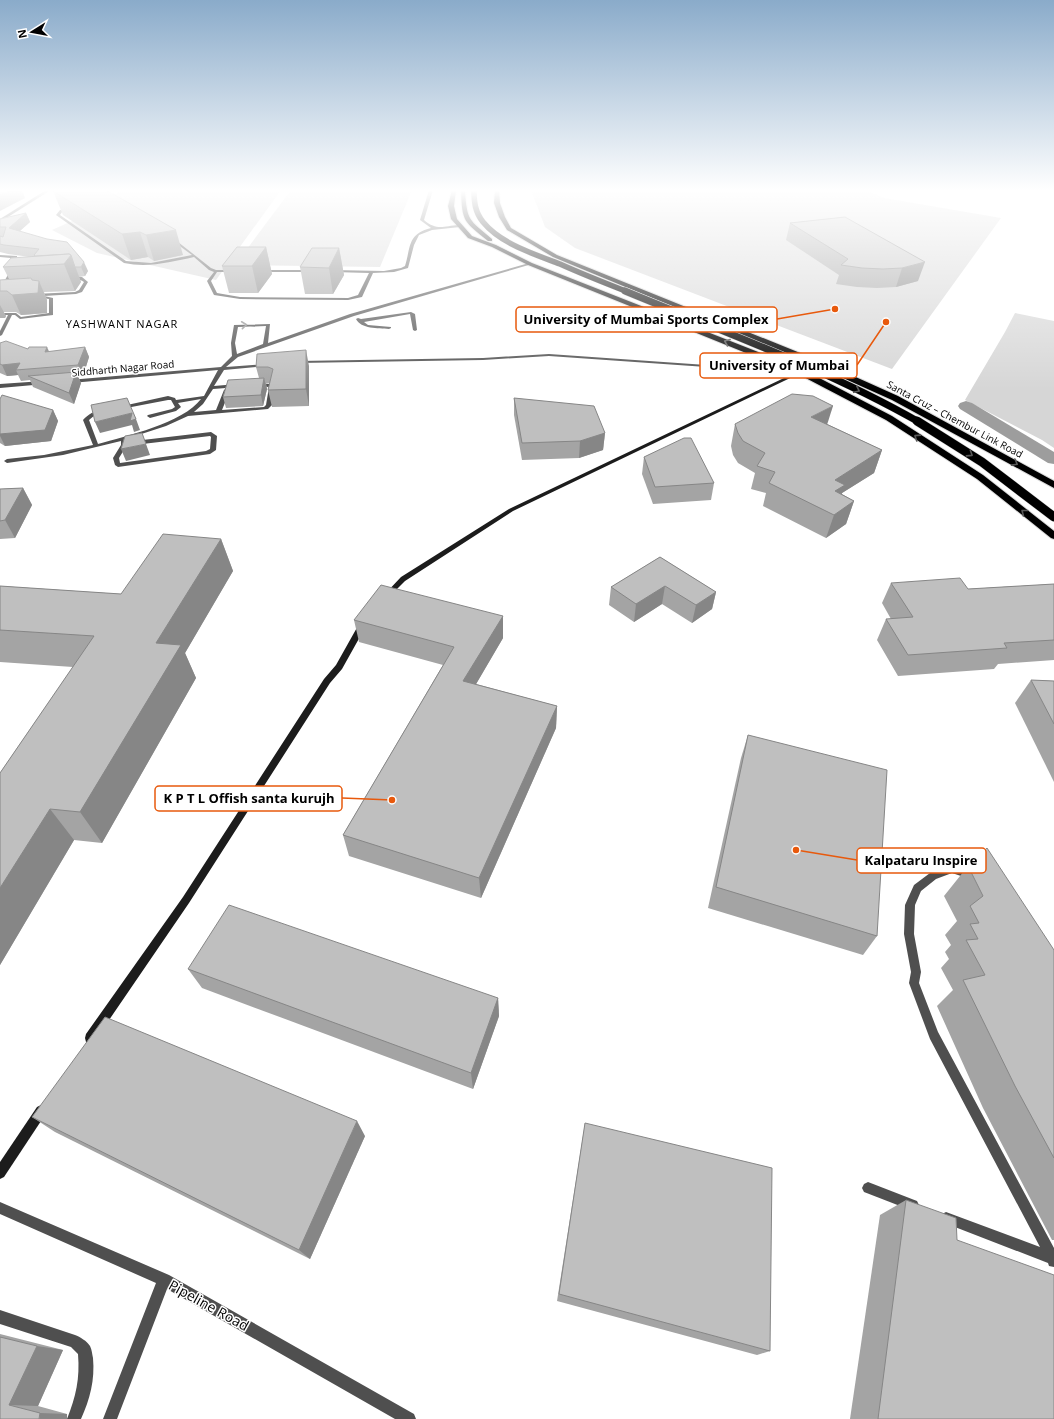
<svg xmlns="http://www.w3.org/2000/svg" width="1054" height="1419" viewBox="0 0 1054 1419" font-family="'Open Sans',sans-serif">
  <style>
    .green { fill: #d6d6d6 }
    .lines { fill: none; stroke-linecap: round; stroke-linejoin: round }
    .canal { fill: #9d9d9d; fill-rule: evenodd }
    .highway-casing { stroke: #dbdbdb; stroke-width: 2 }
    .street { fill: #4f4f4f; fill-rule: evenodd }
    .secondary { fill: #1c1c1c; fill-rule: evenodd }
    .highway { fill: #000; fill-rule: evenodd }
    .highway-bridge-far2-casing { stroke: #dbdbdb; stroke-width: 6; stroke-linecap: butt }
    .highway-bridge-far1-casing { stroke: #dbdbdb; stroke-width: 8; stroke-linecap: butt }
    .highway-bridge-casing { stroke: #dbdbdb; stroke-width: 10; stroke-linecap: butt }
    .highway-bridge-far2 { stroke: #000; stroke-width: 5.5 }
    .highway-bridge-far1 { stroke: #000; stroke-width: 7 }
    .highway-bridge { stroke: #000; stroke-width: 9 }
    .wall { fill: #a4a4a4 }
    .shaded-wall { fill: #868686 }
    .building { fill: #bfbfbf; stroke: #868686 }
    .oneway { stroke: #959595 }
    .oneway2 { stroke: #595959 }
    .labels { text-anchor: middle; dominant-baseline: central; stroke-width: 3; stroke-linejoin: round; paint-order: stroke }
    .far-street-label { font-size: 10px; fill: #000; stroke: #fff }
    .far-neighbourhood-label { font-size: 11px; letter-spacing: 1px; fill: #000; stroke: #fff }
    .near-street-label { font-size: 14px; fill: #000; stroke: #fff }
    .leader { fill: none; stroke: #e8590c; stroke-width: 1.5 }
    .callout-dot { fill: #e8590c; stroke: #fff; stroke-width: 1.5 }
    .callout { fill: #fff; stroke: #e8590c; stroke-width: 1.5 }
    .callout-label { font-size: 13px; text-anchor: middle; font-weight: bold; fill: #000 }
  </style>
  <rect width="100%" height="100%" fill="#fff"/>
  <g class="green">
    <path d="M121 190H281L216 280 97 253 52 230 92 212Z"/>
    <path d="M291 190H412L380 267 235 265Z"/>
    <path d="M531 190H866L884 198 1001 218 892 369 575 248 545 227Z"/>
    <path d="M1015 313 1054 321V448L1042 440 965 400 1005 332Z"/>
  </g>
  <g class="lines">
    <path class="canal" d="M966 401 972 403 1054 452V464L1048 463 960 409 958 406 960 403Z"/>
    <defs>
      <g id="highway">
        <path d="M452 190H456L454 206 457 219 472 236 496 245 532 263 804 370 892 416 983 475 1054 531V539L1051 538 977 479 886 420 798 374 528 265 492 247 468 238 451 219 448 206Z"/>
        <path d="M461 190H465C467 222 469 219 492 239V241H488C464 221 462 223 461 190Z"/>
        <path d="M495 190H499L500 203 505 217 511 228 557 255 820 361 898 396 1054 481V488L892 400 814 365 553 257 507 230 499 217 494 203Z"/>
      </g>
    </defs>
    <use href="#highway" class="highway-casing"/>
    <g class="street">
      <path d="M46 190H51L0 222V219Z"/>
      <path d="M429 190H433L424 220C437 231 443 226 459 225L460 227 432 230 419 235 414 245 408 268 394 272 373 273 362 297 348 300 240 299 214 295 207 281 214 272 209 270 194 257C171 262 148 268 124 263L56 215 60 210 72 208V210L62 212 60 215 126 261 151 263 192 255 170 239 173 238 211 268 216 270H235L234 272H217L211 281 217 293 240 297 348 298 358 295 369 273 333 272 332 270 384 271 401 268 405 266C411 247 407 234 431 228L420 220Z"/>
      <path d="M0 255 17 256V258H15L19 262 2 293 0 294V289L15 262 11 258 0 257Z"/>
      <path d="M529 263 532 264 354 316 238 357 226 367 266 364 268 365 266 366 224 370 214 386 237 384 239 385V387L213 389 203 404 194 412 216 410 224 390 227 388 230 390 222 410 264 407 266 405 269 387 254 386V384L256 383 272 384 275 386 272 405 268 409 188 416 166 426 126 439 127 445 119 458 120 463 206 451 210 449 211 437 210 436 134 445 131 443 134 441 211 432 217 436 216 450 210 454 118 467 115 465 113 458 121 445V441L63 455 7 463 4 461 7 459 44 455 93 445 83 420C89 414 99 407 107 411L95 415 89 420 98 444C126 436 183 423 201 399L178 403 181 407 176 411 150 418 147 416 148 415 172 409 175 407 171 400H168L121 409 118 407 168 396 175 398 176 400 204 396 218 370 71 383 68 381 69 380 221 367 232 356 231 343 234 325 270 324 268 343 350 314ZM266 326 263 344 237 354 235 343 238 327Z"/>
      <path d="M261 270H310L312 271 310 272H260Z"/>
      <path d="M72 276 82 277 88 282 82 292 76 294 44 296 53 298V315L20 319 15 315H12L2 335 0 336V331L8 315H0V313H16L21 317 49 313V299L41 298 42 296H35L33 295 35 294 75 292 79 290 84 282C79 278 73 281 68 278Z"/>
      <path d="M411 312 415 314 417 330 415 331 413 330 410 314 364 322 368 325 391 327V328L389 329C378 328 361 329 356 319L358 318 361 319Z"/>
      <path d="M549 354 735 367 752 365 770 358 772 359 755 367 735 369 549 356 483 360 298 363 296 362 298 361 483 358Z"/>
      <path d="M43 381 45 382V384L0 388V384Z"/>
      <path d="M952 865 976 873 978 876 976 879 973 880 952 873 936 879 921 891 915 905 914 934 921 972 919 983 938 1032 1054 1248V1267L1049 1266 1048 1263 942 1222 940 1218 942 1214 946 1212 1040 1247 930 1039 909 983 911 972 904 934 905 905 914 885 930 873Z"/>
      <path d="M868 1182 917 1201 919 1205 917 1209 913 1211 864 1192 862 1188 864 1184Z"/>
      <path d="M0 1202 169 1275 414 1414 416 1419H395L167 1289 117 1419H103L156 1283 0 1214Z"/>
      <path d="M0 1310 75 1335C80 1337 87 1341 90 1346 92 1350 92 1354 93 1358 95 1380 90 1399 81 1419H67C76 1396 80 1379 78 1354L71 1347 0 1324Z"/>
    </g>
    <g class="secondary">
      <path d="M805 368 809 369 513 511 405 581 389 597H385L384 595 401 577 509 509Z"/>
      <path d="M359 624H365L366 626 342 669 330 683 189 903 94 1042 90 1043 86 1042 85 1038 86 1034 183 897 324 679 336 665Z"/>
      <path d="M41 1105 45 1107 47 1111 45 1115 4 1177 0 1179V1162L37 1107Z"/>
    </g>
    <use href="#highway" class="highway"/>
    <defs>
      <path id="highway-bridge-far2" d="M474 190C474 202 475 212 483 222 501 244 534 254 560 264 582 274 605 283 628 292"/>
      <path id="highway-bridge-far1" d="M625 291C724 332 826 369 919 422"/>
      <path id="highway-bridge" d="M917 421 982 462 1054 517"/>
    </defs>
    <use href="#highway-bridge-far2" class="highway-bridge-far2-casing"/>
    <use href="#highway-bridge-far1" class="highway-bridge-far1-casing"/>
    <use href="#highway-bridge" class="highway-bridge-casing"/>
    <use href="#highway-bridge-far2" class="highway-bridge-far2"/>
    <use href="#highway-bridge-far1" class="highway-bridge-far1"/>
    <use href="#highway-bridge" class="highway-bridge"/>
  </g>
  <g class="wall">
    <path d="M106 190 183 255 154 261 148 257 131 260 63 215 53 191Z"/>
    <path d="M26 213 30 222 20 231 88 271 85 276 79 277 81 282 75 291 44 292 47 300V313L21 315 16 312H3L6 316 5 318H0V280L9 279 3 267 30 257 8 254 0 252V219Z"/>
    <path d="M845 217 918 281 896 287 877 288 857 287 836 284 839 275 786 240 790 223Z"/>
    <path d="M266 247 272 274 258 293H229L222 266Z"/>
    <path d="M339 248 344 275 333 294H305L300 267Z"/>
    <path d="M0 343 28 349 49 352 85 347 89 357 83 376H78L81 383 74 404 33 387 30 380 21 381 18 375 7 376 0 373Z"/>
    <path d="M309 366V406L272 407 268 390 270 383H266L267 389 263 406 226 408 223 397 259 378 256 367Z"/>
    <path d="M514 398 605 433 603 450 579 458 522 460 514 415Z"/>
    <path d="M0 399 53 410 58 421 51 441 5 446 0 443Z"/>
    <path d="M735 424H827L882 450 874 473 842 493V494L854 501 846 524 826 538 763 506 766 493 751 489 755 473 738 463 733 455 731 446Z"/>
    <path d="M644 457 714 483 711 500 653 504 642 474Z"/>
    <path d="M23 488 32 505 15 538 0 539V489Z"/>
    <path d="M221 539 233 571 185 653 196 678 102 843 74 840 0 965V773L73 667 0 662V586L121 594Z"/>
    <path d="M660 557 716 592 712 609 692 623 662 604 634 622 609 605 611 587Z"/>
    <path d="M891 583 968 589 1054 584V660L998 664 994 669 898 676 877 640 886 619H891L882 603Z"/>
    <path d="M503 616V638L476 684 557 706 556 728 481 898 349 856 343 835 443 665 359 642 354 620Z"/>
    <path d="M1031 680 1054 681V782L1015 703Z"/>
    <path d="M748 735 877 936 863 955 708 908 741 758Z"/>
    <path d="M968 866 1054 950V1240H1052L983 1108 937 1006 953 990 941 968 949 959 945 952 951 945 945 935 957 921 944 896Z"/>
    <path d="M188 969 498 998 499 1016 473 1089 202 988Z"/>
    <path d="M32 1117 365 1136 310 1259 55 1132Z"/>
    <path d="M585 1123 770 1351 757 1355 557 1301Z"/>
    <path d="M906 1200 957 1240 1054 1419H850L880 1215Z"/>
    <path d="M0 1334 63 1350 38 1406 67 1414 0 1419Z"/>
  </g>
  <g class="shaded-wall">
    <path d="M10 190H22L25 198 0 211V195Z"/>
    <path d="M26 213 30 222 13 237 9 228Z"/>
    <path d="M176 230 183 255 154 261 146 235Z"/>
    <path d="M140 232 148 257 131 260 122 234Z"/>
    <path d="M266 247 272 274 258 293 252 266Z"/>
    <path d="M339 248 344 275 333 294 329 268Z"/>
    <path d="M71 255 81 282 75 291 64 264Z"/>
    <path d="M84 262 88 271 85 276 81 267Z"/>
    <path d="M925 262 918 281 896 287 902 268Z"/>
    <path d="M39 281 47 300V313L21 315 12 295Z"/>
    <path d="M0 305 6 316 5 318H0Z"/>
    <path d="M47 347 52 358 45 352Z"/>
    <path d="M85 347 89 357 83 376 78 365Z"/>
    <path d="M306 350 309 366V406L306 389Z"/>
    <path d="M20 363 16 370 18 375 7 376 2 365Z"/>
    <path d="M76 372 81 383 74 404 69 393Z"/>
    <path d="M264 378 267 389 263 406 261 395Z"/>
    <path d="M833 406 826 428 811 417Z"/>
    <path d="M53 410 58 421 51 441 5 446 0 436V434Z"/>
    <path d="M132 413 136 419 140 430 134 432 132 425 100 433 95 422Z"/>
    <path d="M605 433 603 450 579 458 580 441Z"/>
    <path d="M146 444 150 455 126 461 121 449Z"/>
    <path d="M882 450 874 473 842 493 837 508 835 480Z"/>
    <path d="M23 488 32 505 15 538 5 520Z"/>
    <path d="M854 501 846 524 826 538 834 515Z"/>
    <path d="M221 539 233 571 185 653 196 678 102 843 80 812 156 643Z"/>
    <path d="M665 586 662 604 634 622 636 604Z"/>
    <path d="M716 592 712 609 692 623 696 605Z"/>
    <path d="M503 616V638L465 703 463 681Z"/>
    <path d="M557 706 556 728 481 898 479 878Z"/>
    <path d="M50 809 74 840 0 965V888Z"/>
    <path d="M498 998 499 1016 473 1089 471 1073Z"/>
    <path d="M357 1121 365 1136 310 1259 299 1250Z"/>
    <path d="M37 1346 63 1350 38 1406 9 1405Z"/>
    <path d="M40 1413 67 1414V1419H39Z"/>
  </g>
  <g class="building">
    <path d="M0 190H10L0 195Z"/>
    <path d="M58 190H106L176 230 146 235 140 232 122 234 53 191Z"/>
    <path d="M26 213 9 228 47 239 67 242 84 262 81 267H75L71 255 69 254 35 256 34 255 39 249 4 245 0 244V236L3 237 6 227H0V219Z"/>
    <path d="M845 217 925 262 902 268 883 269 862 268 841 265 848 259 790 223Z"/>
    <path d="M237 247H266L252 266H222Z"/>
    <path d="M312 248H339L329 268 300 267Z"/>
    <path d="M69 254 71 255 64 264 3 267 11 258Z"/>
    <path d="M31 278 32 280 39 281 38 293 12 295 7 291H0V280Z"/>
    <path d="M6 341 28 349 29 347H47L45 352 85 347 78 365 16 370 20 363 2 365 0 364V343Z"/>
    <path d="M306 350V389L268 390 273 369 268 367H256L257 354Z"/>
    <path d="M76 372 69 393 28 376Z"/>
    <path d="M264 378 261 395 223 397 228 380Z"/>
    <path d="M792 394 813 396 833 406 811 417 882 450 835 480 845 485 835 491 854 501 834 515 769 483 775 472 757 466 765 453 743 441 738 433 735 424Z"/>
    <path d="M2 395 53 410 45 430 0 434V399Z"/>
    <path d="M127 398 136 419 130 421 132 413 95 422 91 405Z"/>
    <path d="M514 398 594 406 605 433 580 441 522 443Z"/>
    <path d="M142 433 146 444 121 449 125 436Z"/>
    <path d="M684 438H691L714 483 655 487 644 457Z"/>
    <path d="M23 488 5 520 0 521V489Z"/>
    <path d="M163 534 221 539 156 643 181 645 80 812 50 809 0 888V773L94 636 0 630V586L121 594Z"/>
    <path d="M660 557 716 592 696 605 665 586 636 604 611 587Z"/>
    <path d="M960 578 968 589 1054 584V640L1004 643 1007 648 908 655 886 619 913 617 891 583Z"/>
    <path d="M381 585 503 616 463 681 557 706 479 878 343 835 454 647 354 620Z"/>
    <path d="M1031 680 1054 681V724Z"/>
    <path d="M748 735 887 770 877 936 716 887Z"/>
    <path d="M987 848 1054 950V1158L1015 1086 963 980 985 975 966 940 978 939 970 924 979 923 970 906 983 896 968 866Z"/>
    <path d="M229 905 498 998 471 1073 188 969Z"/>
    <path d="M105 1017 357 1121 299 1250 32 1117Z"/>
    <path d="M585 1123 772 1168 770 1351 559 1294Z"/>
    <path d="M906 1200 956 1218 957 1240 1054 1275V1419H878Z"/>
    <path d="M0 1337 37 1346 9 1405 40 1413 39 1419H0Z"/>
  </g>
  <defs><path id="oneway-chevron" d="M-2-3.5L2.5 0L-2 3.5" fill="none" stroke-width="1.6" stroke-linecap="round" stroke-linejoin="round"/></defs>
  <use class="oneway" href="#oneway-chevron" transform="translate(244 325) rotate(-6)"/>
  <g class="oneway2">
    <use href="#oneway-chevron" transform="translate(727 342) rotate(-158)"/>
    <use href="#oneway-chevron" transform="translate(857 390) rotate(25)"/>
    <use href="#oneway-chevron" transform="translate(917 437) rotate(-147)"/>
    <use href="#oneway-chevron" transform="translate(970 454) rotate(33)"/>
    <use href="#oneway-chevron" transform="translate(1015 463) rotate(29)"/>
    <use href="#oneway-chevron" transform="translate(1024 512) rotate(-142)"/>
  </g>
  <linearGradient id="sky" x2="0" y2="1"><stop stop-color="#8aabca"/><stop offset="0.49" stop-color="#fff"/><stop offset="1" stop-color="#fff" stop-opacity="0"/></linearGradient>
  <rect width="1054" height="389" fill="url(#sky)"/>
  <g class="labels">
    <g class="far-street-label">
      <text transform="translate(123 368) rotate(-5)">Siddharth Nagar Road</text>
      <text transform="translate(955 419) rotate(28)">Santa Cruz – Chembur Link Road</text>
    </g>
    <g class="far-neighbourhood-label">
      <text x="122" y="323">YASHWANT NAGAR</text>
    </g>
    <g class="near-street-label">
      <text transform="translate(209 1305) rotate(29)">Pipeline Road</text>
    </g>
  </g>
  <path class="leader" d="M835 309L777 319M886 322L857 365M392 800L342 798M796 850L857 860"/>
  <g class="callout-dot">
    <circle cx="835" cy="309" r="4"/>
    <circle cx="886" cy="322" r="4"/>
    <circle cx="392" cy="800" r="4"/>
    <circle cx="796" cy="850" r="4"/>
  </g>
  <g class="callout">
    <rect x="516" y="307" width="261" height="25" rx="4"/>
    <rect x="700" y="353" width="157" height="25" rx="4"/>
    <rect x="155" y="786" width="187" height="25" rx="4"/>
    <rect x="857" y="848" width="129" height="25" rx="4"/>
  </g>
  <g class="callout-label">
    <text x="646" y="324">University of Mumbai Sports Complex</text>
    <text x="779" y="370">University of Mumbai</text>
    <text x="249" y="803">K P T L Offish santa kurujh</text>
    <text x="921" y="865">Kalpataru Inspire</text>
  </g>
  <g transform="translate(32 32) rotate(259)" stroke="#ffffff" stroke-width="3" paint-order="stroke">
  <path d="M0-3L7 15L0 10L-7 15Z" fill="#000000"/>
  <text y="-6" font-size="11" font-weight="bold" text-anchor="middle" fill="#000000">N</text>
  </g>
</svg>
